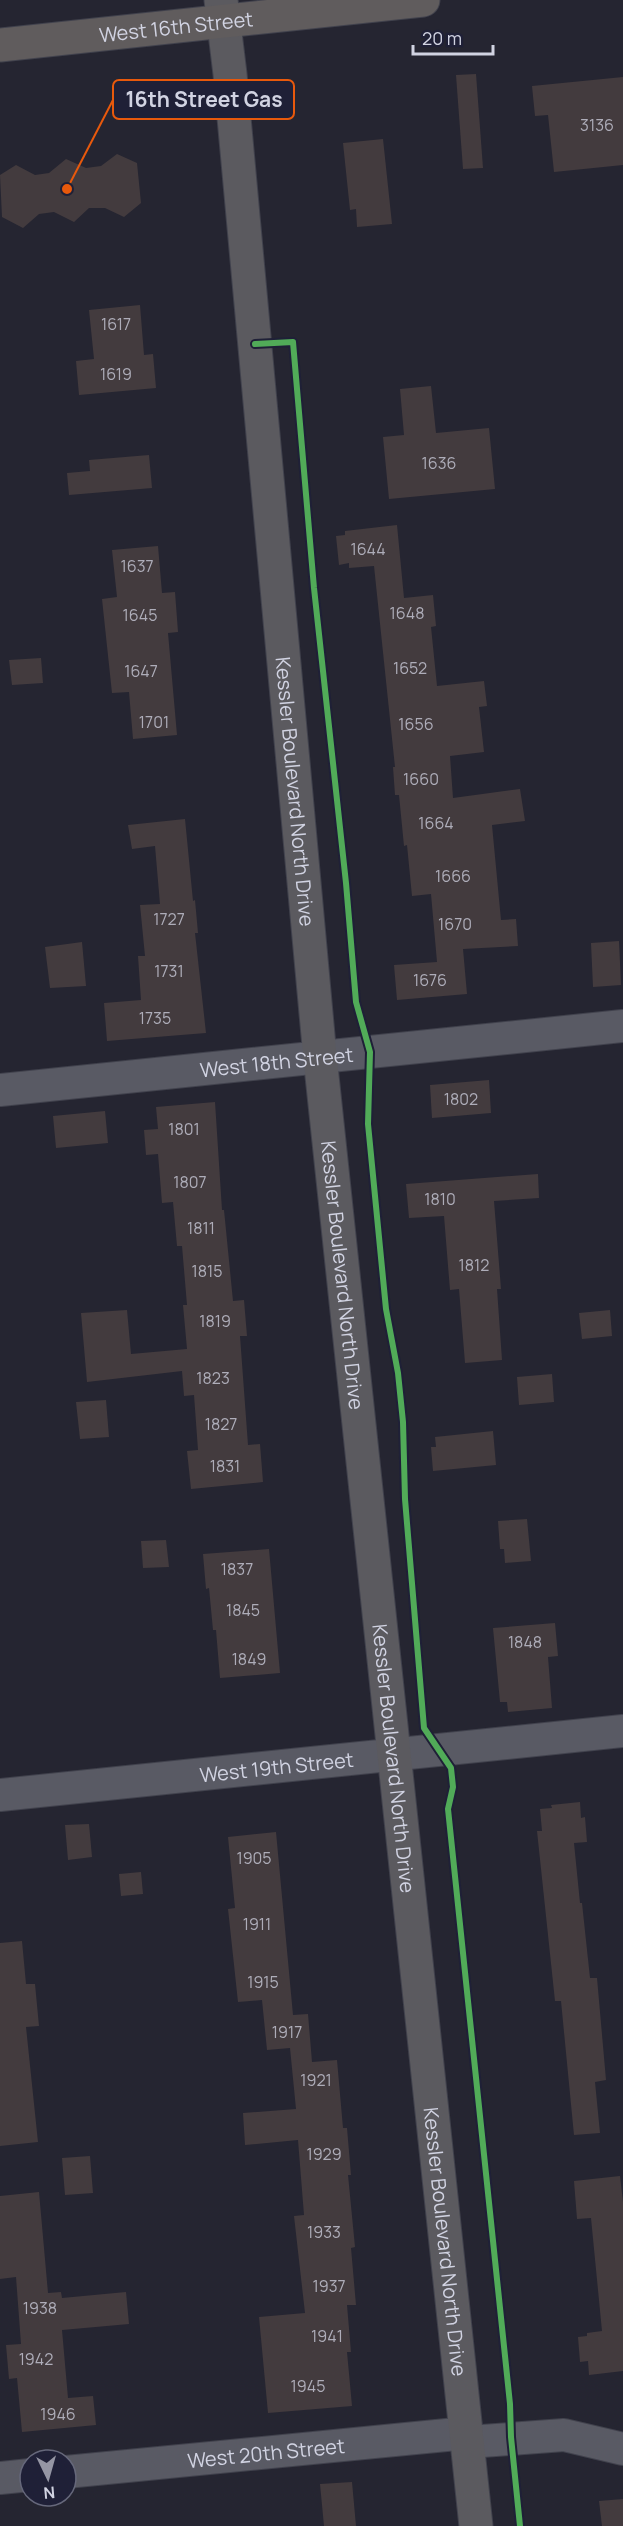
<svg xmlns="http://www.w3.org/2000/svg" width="623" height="2526" viewBox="0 0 623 2526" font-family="Manrope,sans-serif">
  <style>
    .building { fill: #433b3e }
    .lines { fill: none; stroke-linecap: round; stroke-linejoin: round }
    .street-casing { stroke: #41424d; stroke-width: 34 }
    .secondary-casing { stroke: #41424d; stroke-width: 35 }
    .primary-casing { stroke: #41424d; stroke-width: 35 }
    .street { stroke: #595a64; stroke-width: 32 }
    .secondary { stroke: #5b5a5f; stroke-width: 33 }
    .primary { stroke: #605c5d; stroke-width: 33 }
    .cycleway-casing { stroke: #1f2037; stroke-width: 10 }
    .cycleway { stroke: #51ab58; stroke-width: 6 }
    .labels { text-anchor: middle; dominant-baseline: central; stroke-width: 6; stroke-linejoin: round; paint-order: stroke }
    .number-label { font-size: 16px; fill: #aeadb9 }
    .street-label { font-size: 20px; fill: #d1d3e2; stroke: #1f2037 }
    .leader { fill: none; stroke: #e8590c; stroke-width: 2 }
    .callout-dot { fill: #e8590c; stroke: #1f2037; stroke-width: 2 }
    .callout { fill: #1f2037; stroke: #e8590c; stroke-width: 2 }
    .callout-label { font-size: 21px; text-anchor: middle; font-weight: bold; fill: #d1d3e2 }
  </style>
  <rect width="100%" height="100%" fill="#252531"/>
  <g class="building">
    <path d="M476 74 483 168 463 169 456 75Z"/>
    <path d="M623 77V165L554 172 548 115 535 116 532 86Z"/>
    <path d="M383 139 392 224 357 227 356 209 350 210 343 143Z"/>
    <path d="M117 154 137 163 141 203 124 217 105 208H89L74 222 54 212 39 214 23 228 2 217 0 175 16 165 35 175 49 173 66 159 86 168 101 166Z"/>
    <path d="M140 305 144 355 153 354 156 388 79 395 76 361 94 359 89 310Z"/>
    <path d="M431 386 436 433 489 428 495 489 389 499 383 437 404 435 400 389Z"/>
    <path d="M149 455 152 488 69 495 67 473 90 471 89 460Z"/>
    <path d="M397 525 404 598 433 595 436 626 431 627 437 686 484 681 487 706 479 707 484 752 450 756 453 798 520 789 525 821 492 825 501 920 516 919 518 946 463 949 467 994 397 1000 394 965 437 962 431 894 412 896 407 845 404 846 399 795H395L393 767H395L374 566 349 568V563L339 565 336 536 345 535V531Z"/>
    <path d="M158 546 162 593 175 592 178 632 168 633 177 735 133 739 129 692 112 693 102 599 117 597 112 550Z"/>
    <path d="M41 658 43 683 12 685 9 660Z"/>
    <path d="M185 819 193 901 195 900 198 933H195L206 1033 107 1041 104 1003 141 1000 138 956H145L140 905 160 904 155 846 132 849 128 825Z"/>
    <path d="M619 941 621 985 593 987 591 943Z"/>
    <path d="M82 942 86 986 50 988 45 947Z"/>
    <path d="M489 1080 491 1113 432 1118 430 1085Z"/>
    <path d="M215 1102 222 1210H224L233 1301 244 1300 247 1336H240L248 1445 260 1444 263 1482 191 1489 187 1451 198 1450 194 1395 184 1396 182 1371 87 1382 81 1313 127 1310 131 1354 187 1349 183 1305H187L182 1246H177L173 1202 162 1203 158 1154 146 1155 144 1130 158 1129 156 1107Z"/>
    <path d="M105 1111 108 1143 56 1148 53 1116Z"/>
    <path d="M538 1174 539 1198 494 1201 501 1289H497L502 1360 465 1363 459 1289 450 1290 444 1216 409 1218 406 1184Z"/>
    <path d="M610 1310 612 1336 582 1339 579 1313Z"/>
    <path d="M552 1374 554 1402 519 1405 517 1377Z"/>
    <path d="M106 1400 109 1437 80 1439 76 1402Z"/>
    <path d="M493 1431 496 1465 433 1471 431 1447H436L435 1437Z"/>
    <path d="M527 1519 531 1561 505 1563 504 1549H500L498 1521Z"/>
    <path d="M166 1540 169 1567 143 1568 141 1541Z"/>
    <path d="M269 1549 280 1673 220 1678 216 1630H213L209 1588 206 1589 203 1554Z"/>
    <path d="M555 1623 558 1656 548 1657 552 1708 508 1712 507 1702H500L493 1628Z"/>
    <path d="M580 1802 581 1818 585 1817 587 1842 574 1843 580 1903H582L590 1978H597L606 2080 595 2082 600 2133 574 2135 561 2001H555L537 1831H542L540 1809 552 1808 551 1805Z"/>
    <path d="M89 1824 92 1857 68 1860 65 1825Z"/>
    <path d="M276 1832 293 2015 308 2014 312 2062 337 2060 343 2128H347L351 2175H348L355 2247 351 2248 356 2305H347L351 2352H347L352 2406 268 2413 259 2317 305 2313 294 2216 304 2215 298 2140 245 2145 243 2113 296 2109 290 2048 267 2050 262 2000 238 2002 228 1909 235 1908 228 1837Z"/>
    <path d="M141 1872 143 1894 121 1896 119 1874Z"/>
    <path d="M22 1941 26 1984H35L39 2026 26 2027 38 2142 0 2146V1943Z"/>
    <path d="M90 2156 93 2193 65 2195 62 2158Z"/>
    <path d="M620 2176 623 2202V2371L589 2375 588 2361 580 2362 578 2337 587 2336V2333L602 2331 591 2218 577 2219 574 2181Z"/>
    <path d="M39 2192 48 2293 61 2292 62 2298 126 2292 129 2324 62 2330 68 2398 93 2396 96 2425 22 2432 17 2378 9 2379 6 2345 21 2344 16 2277 0 2279V2196Z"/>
    <path d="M352 2482 356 2526H324L320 2484Z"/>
    <path d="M623 2499V2526H602L599 2501Z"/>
  </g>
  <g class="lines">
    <defs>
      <g id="street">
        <path id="s1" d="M0 1090 623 1026"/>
        <path id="s2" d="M0 1795 623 1731"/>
        <path d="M468 2442 564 2435 623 2449"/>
        <path id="s3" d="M66 2472 467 2433"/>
        <path d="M0 2478 30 2475"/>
      </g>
      <g id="secondary">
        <path id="s4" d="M221 0 230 74 320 1057 476 2526"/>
      </g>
      <g id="primary">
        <path id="s5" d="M0 45 423 0"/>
      </g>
    </defs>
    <use href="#street" class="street-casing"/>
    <use href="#secondary" class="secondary-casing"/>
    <use href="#primary" class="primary-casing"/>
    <use href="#street" class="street"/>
    <use href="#secondary" class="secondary"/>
    <use href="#primary" class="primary"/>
    <defs>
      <path id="cycleway" d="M255 344 293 342 314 588 346 883 356 1002 370 1052 368 1124 386 1309 398 1373 403 1422 405 1499 424 1728 451 1768 453 1787 448 1809 510 2404 511 2437 520 2526"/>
    </defs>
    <use href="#cycleway" class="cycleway-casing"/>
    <use href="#cycleway" class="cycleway"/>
  </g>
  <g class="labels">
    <g class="number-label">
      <text x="597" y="125">3136</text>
      <text x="116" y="324">1617</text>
      <text x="116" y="374">1619</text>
      <text x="439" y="463">1636</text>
      <text x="368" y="549">1644</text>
      <text x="137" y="566">1637</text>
      <text x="407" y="613">1648</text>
      <text x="140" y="615">1645</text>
      <text x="410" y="668">1652</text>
      <text x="141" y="671">1647</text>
      <text x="154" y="722">1701</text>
      <text x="416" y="724">1656</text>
      <text x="421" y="779">1660</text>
      <text x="436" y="823">1664</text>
      <text x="453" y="876">1666</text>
      <text x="169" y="919">1727</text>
      <text x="455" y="924">1670</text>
      <text x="169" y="971">1731</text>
      <text x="430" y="980">1676</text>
      <text x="155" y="1018">1735</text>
      <text x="461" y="1099">1802</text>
      <text x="184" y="1129">1801</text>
      <text x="190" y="1182">1807</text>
      <text x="440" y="1199">1810</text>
      <text x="201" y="1228">1811</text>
      <text x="474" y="1265">1812</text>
      <text x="207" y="1271">1815</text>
      <text x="215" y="1321">1819</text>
      <text x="213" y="1378">1823</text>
      <text x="221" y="1424">1827</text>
      <text x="225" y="1466">1831</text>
      <text x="237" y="1569">1837</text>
      <text x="243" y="1610">1845</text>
      <text x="525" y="1642">1848</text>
      <text x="249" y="1659">1849</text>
      <text x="254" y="1858">1905</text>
      <text x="257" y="1924">1911</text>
      <text x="263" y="1982">1915</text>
      <text x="287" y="2032">1917</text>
      <text x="316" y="2080">1921</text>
      <text x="324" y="2154">1929</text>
      <text x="324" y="2232">1933</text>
      <text x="329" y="2286">1937</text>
      <text x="40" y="2308">1938</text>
      <text x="327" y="2336">1941</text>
      <text x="36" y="2359">1942</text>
      <text x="308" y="2386">1945</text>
      <text x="58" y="2414">1946</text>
    </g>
    <g class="street-label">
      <text stroke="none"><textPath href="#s5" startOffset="177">West 16th Street</textPath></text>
      <text stroke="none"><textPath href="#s4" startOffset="795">Kessler Boulevard North Drive</textPath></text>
      <text stroke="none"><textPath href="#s1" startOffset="278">West 18th Street</textPath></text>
      <text stroke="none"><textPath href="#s4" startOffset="1281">Kessler Boulevard North Drive</textPath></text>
      <text stroke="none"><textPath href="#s4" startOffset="1767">Kessler Boulevard North Drive</textPath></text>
      <text stroke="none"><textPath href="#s2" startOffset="278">West 19th Street</textPath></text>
      <text stroke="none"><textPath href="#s4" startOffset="2253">Kessler Boulevard North Drive</textPath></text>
      <text stroke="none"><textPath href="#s3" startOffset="201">West 20th Street</textPath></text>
    </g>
  </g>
  <path class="leader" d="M67 189L113 100"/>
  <circle class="callout-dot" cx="67" cy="189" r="6"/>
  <rect class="callout" x="113" y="80" width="181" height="39" rx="6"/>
  <g class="callout-label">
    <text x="204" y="107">16th Street Gas</text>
  </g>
  <g transform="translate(48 2478) rotate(175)"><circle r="28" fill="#1f2037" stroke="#66687b" stroke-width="1.5"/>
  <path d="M0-4.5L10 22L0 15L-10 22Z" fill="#9596a4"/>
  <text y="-9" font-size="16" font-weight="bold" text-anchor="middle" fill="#d1d3e2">N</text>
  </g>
  <path d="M413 45v9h80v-9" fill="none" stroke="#d1d3e2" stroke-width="3"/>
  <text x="422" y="45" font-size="18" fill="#d1d3e2" stroke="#1f2037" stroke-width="4.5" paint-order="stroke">20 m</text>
</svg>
